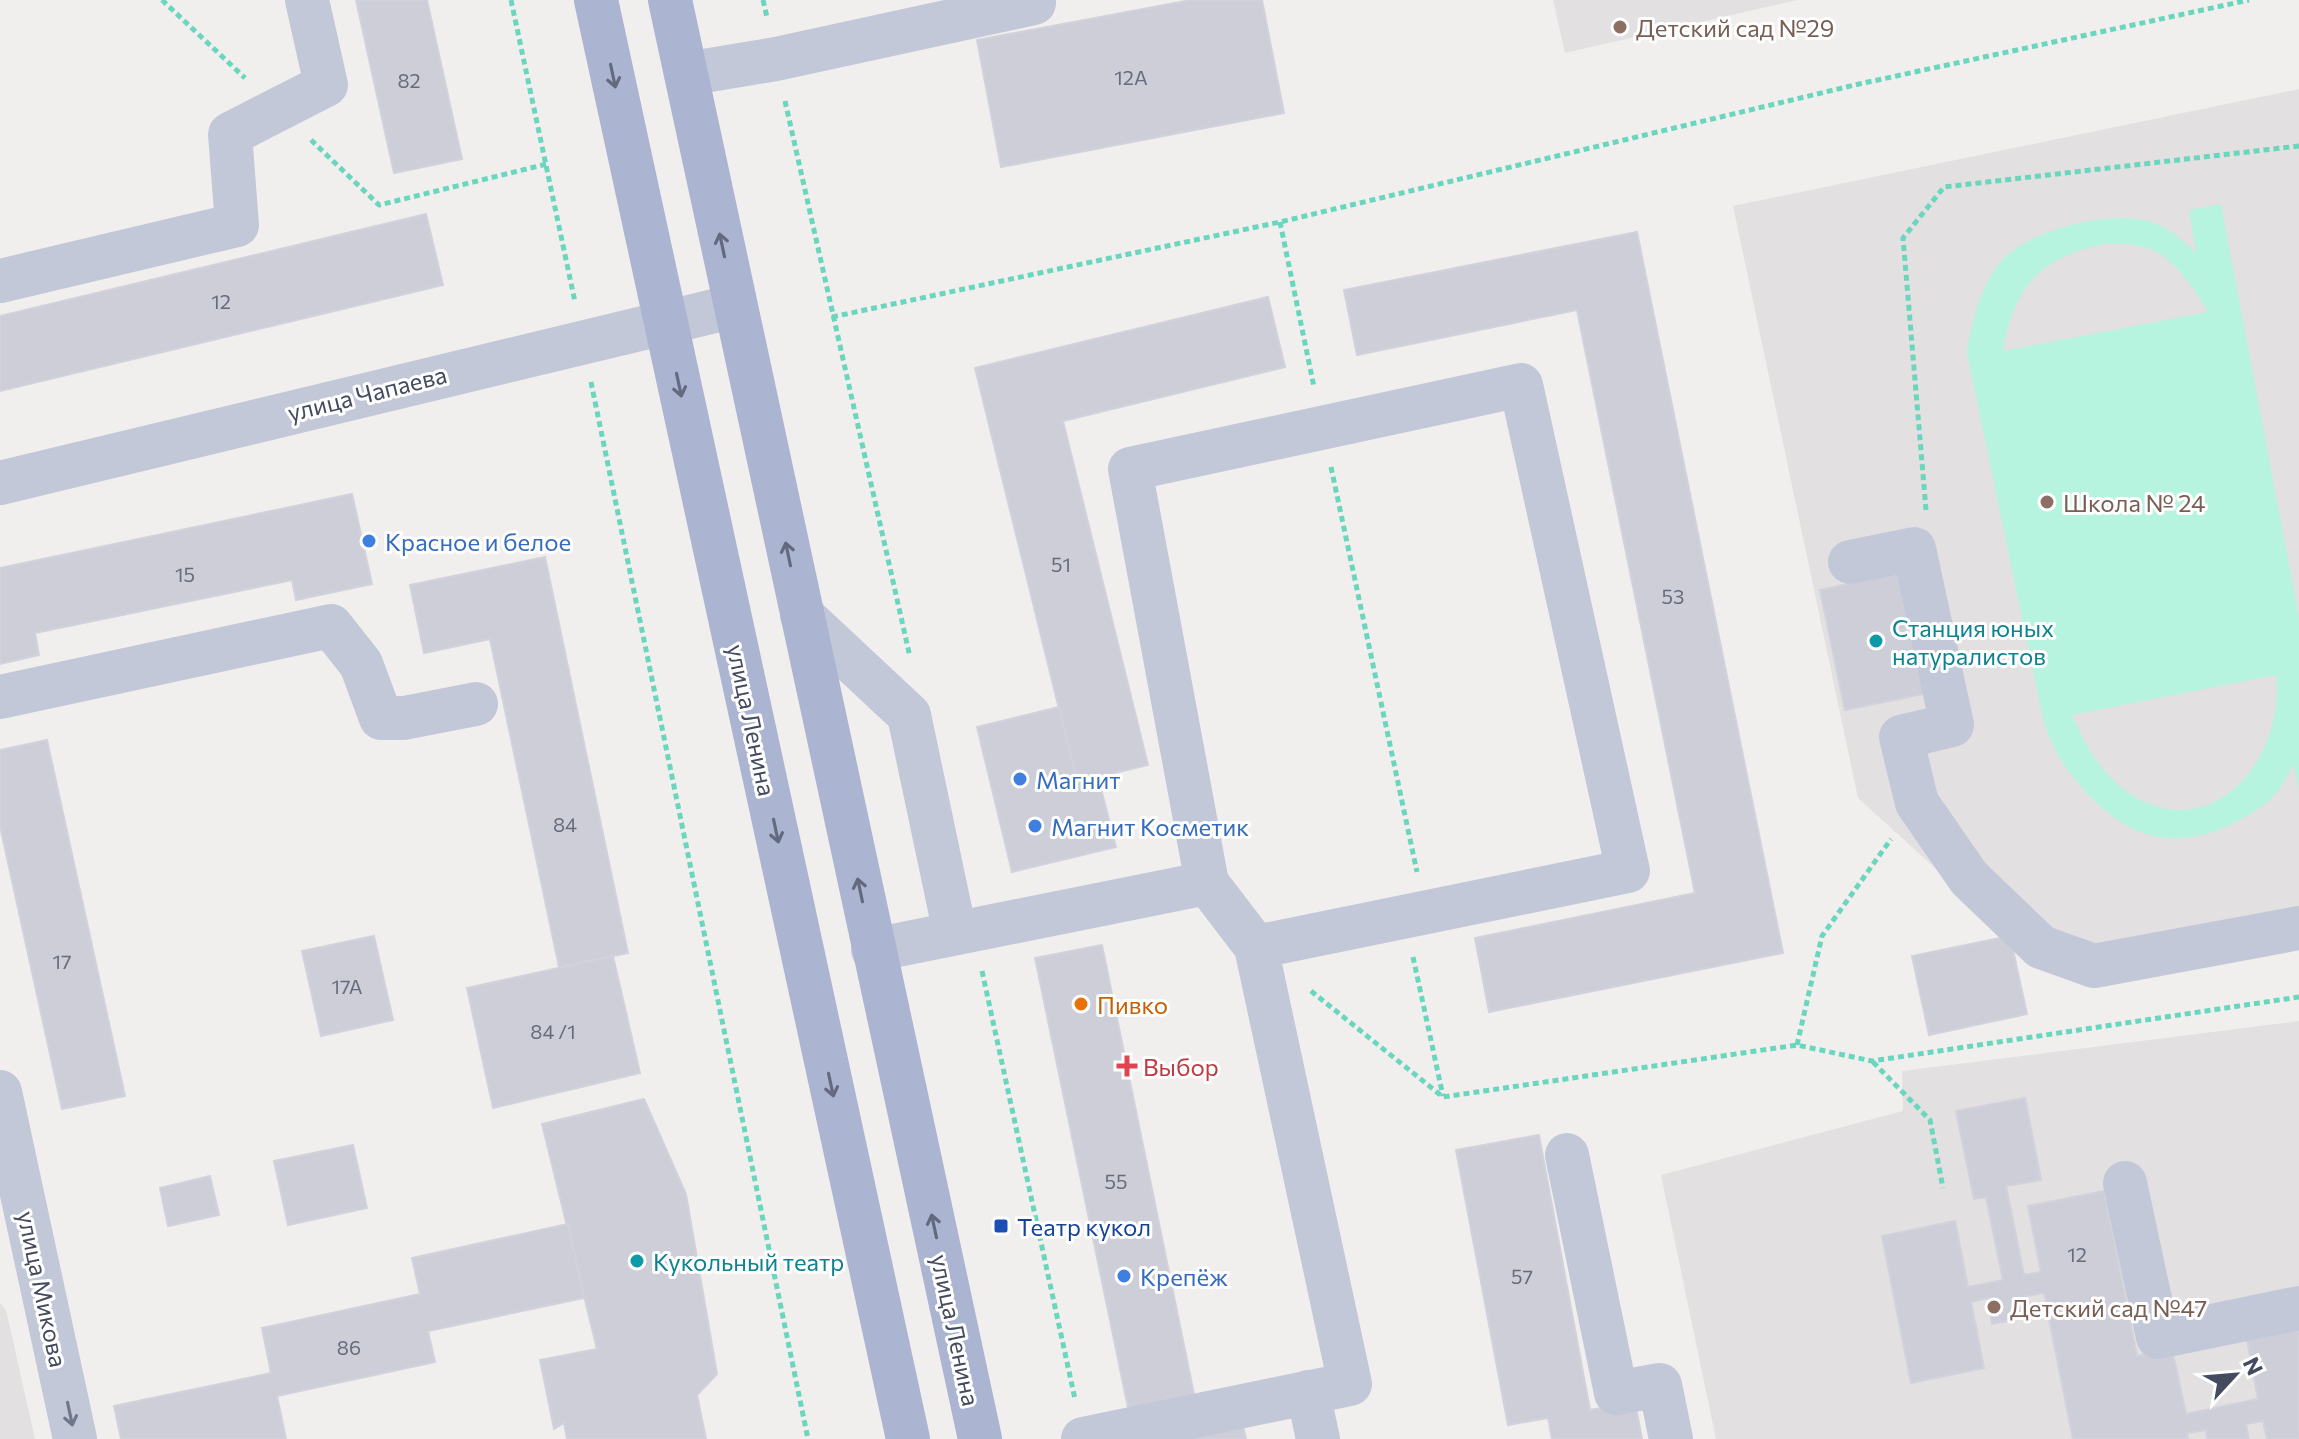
<svg xmlns="http://www.w3.org/2000/svg" width="2299" height="1439" viewBox="0 0 2299 1439" font-family="Commissioner,sans-serif">
  <style>
    .education { fill: #e2e0e0 }
    .pitch { fill: #b7f4df; fill-rule: evenodd }
    .building { fill: #cdced7; stroke: #d1d2db; stroke-width: 2 }
    .lines { fill: none; stroke-linecap: round; stroke-linejoin: round }
    .path { stroke: #6bd6be; stroke-width: 5; stroke-dasharray: 6 4; stroke-linecap: butt }
    .minor { stroke: #c3c8d8; stroke-width: 44 }
    .major { stroke: #abb4d1; stroke-width: 44 }
    .oneway { stroke: #636a80 }
    .oneway2 { stroke: #707789 }
    .education-dot { fill: #8d6e63; stroke: #fff; stroke-width: 3 }
    .shop-dot { fill: #3f7fe0; stroke: #fff; stroke-width: 3 }
    .culture-dot { fill: #0f9aa8; stroke: #fff; stroke-width: 3 }
    .food-dot { fill: #e8710a; stroke: #fff; stroke-width: 3 }
    .health-dot { fill: #e0444e; stroke: #fff; stroke-width: 3 }
    .transit-dot { fill: #1a4fb4; stroke: #fff; stroke-width: 3 }
    .labels { text-anchor: middle; dominant-baseline: central; stroke-width: 6; stroke-linejoin: round; paint-order: stroke }
    .number-label { font-size: 20px; fill: #666c7c }
    .education-label { font-size: 24px; fill: #785e54; stroke: #fff; text-anchor: start }
    .street-label { font-size: 24px; fill: #444b5e; stroke: #fff }
    .shop-label { font-size: 24px; fill: #366cbe; stroke: #fff; text-anchor: start }
    .culture-label { font-size: 24px; fill: #0d838f; stroke: #fff; text-anchor: start }
    .food-label { font-size: 24px; fill: #c56008; stroke: #fff; text-anchor: start }
    .health-label { font-size: 24px; fill: #be3a42; stroke: #fff; text-anchor: start }
    .transit-label { font-size: 24px; fill: #164399; stroke: #fff; text-anchor: start }
  </style>
  <rect width="100%" height="100%" fill="#f1efee"/>
  <g class="education">
    <path d="M1553 0H1797L1565 53Z"/>
    <path d="M2299 89V943L2092 981 1991 919 1858 798 1733 206Z"/>
    <path d="M2299 1021V1439H1716L1661 1175 1903 1111 1902 1071Z"/>
    <path d="M0 1303 6 1310 35 1439H0Z"/>
  </g>
  <path class="pitch" d="M2221 204 2299 617V790L2293 765C2288 773 2284 784 2278 791 2266 806 2245 818 2228 826 2170 851 2127 837 2086 792 2065 769 2052 749 2043 719L1967 353C1971 323 1979 292 1997 266 2023 230 2116 206 2157 224 2173 231 2184 242 2196 253L2189 210ZM2104 244C2120 244 2139 243 2154 251 2177 262 2196 291 2208 312L2003 351C2013 287 2041 257 2104 244ZM2276 675C2286 756 2213 849 2129 793 2101 774 2085 745 2072 715Z"/>
  <g class="building">
    <path d="M356 0H427L462 159 394 173Z"/>
    <path d="M1191 0H1262L1284 113 1001 167 977 40Z"/>
    <path d="M426 214 443 285 0 391V316Z"/>
    <path d="M1637 232 1783 953 1489 1012 1475 938 1695 893 1577 310 1357 355 1344 290Z"/>
    <path d="M1268 297 1285 367 1063 421 1148 765 1077 782 975 368Z"/>
    <path d="M352 494 372 584 296 600 292 580 35 633 39 655 0 664V568Z"/>
    <path d="M545 557 628 953 559 967 490 639 424 653 410 585Z"/>
    <path d="M1907 571 1933 692 1845 710 1820 590Z"/>
    <path d="M1059 707 1077 782 1098 777 1116 847 1012 872 977 727Z"/>
    <path d="M47 740 125 1096 62 1109 0 826V750Z"/>
    <path d="M374 936 393 1020 321 1036 302 951Z"/>
    <path d="M2010 936 2027 1014 1929 1035 1912 956Z"/>
    <path d="M1102 945 1196 1404 1130 1417 1035 958Z"/>
    <path d="M613 956 640 1073 493 1108 467 988Z"/>
    <path d="M2025 1098 2041 1180 2006 1186 2024 1275 2041 1272 2028 1206 2104 1191 2137 1356 2172 1349 2186 1414 2258 1399 2246 1334 2299 1323V1439H2267L2263 1421 2246 1424 2249 1439H2207L2206 1430 2187 1433 2188 1439H2073L2044 1293 2026 1296 2030 1316 1992 1324 1988 1298 1971 1302 1984 1368 1911 1383 1882 1236 1955 1221 1968 1287 2003 1280 1986 1197 1974 1199 1956 1111Z"/>
    <path d="M644 1099 686 1194 717 1374 697 1395 706 1439H567L564 1423 554 1429 540 1360 597 1349 542 1124Z"/>
    <path d="M1539 1135 1590 1410 1635 1402 1642 1439H1552L1548 1418 1508 1425 1456 1150Z"/>
    <path d="M353 1145 367 1208 288 1225 274 1161Z"/>
    <path d="M210 1176 219 1215 168 1226 160 1188Z"/>
    <path d="M568 1224 584 1298 428 1331 435 1362 277 1396 286 1439H121L114 1406 271 1373 262 1328 420 1294 412 1258Z"/>
    <path d="M1241 1418 1246 1439H1131Z"/>
  </g>
  <g class="lines">
    <g class="path">
      <path d="M162 0 245 78"/>
      <path d="M511 0 575 302"/>
      <path d="M763 0 767 17"/>
      <path d="M785 101 910 657"/>
      <path d="M311 140 379 205 547 164"/>
      <path d="M1280 222 1314 387"/>
      <path d="M832 317 1280 222 1859 84 2249 0"/>
      <path d="M591 382 808 1439"/>
      <path d="M1331 467 1417 872"/>
      <path d="M1926 510 1903 238 1944 187 2299 146"/>
      <path d="M1413 957 1443 1096"/>
      <path d="M982 971 1075 1399"/>
      <path d="M1311 991 1443 1097 1797 1045 1872 1061 2299 997"/>
      <path d="M1797 1045 1822 936 1891 839"/>
      <path d="M1873 1062 1930 1120 1943 1188"/>
    </g>
    <g class="minor">
      <path d="M686 74 776 59 1034 3"/>
      <path d="M0 281 237 225 230 134 326 85 307 0"/>
      <path d="M0 483 735 306"/>
      <path d="M1850 562 1914 549 1952 725 1901 737 1917 803 1969 878 2041 947 2094 966 2299 928"/>
      <path d="M802 615 909 715 955 933"/>
      <path d="M0 697 331 626 361 664 381 718H404L476 704"/>
      <path d="M1207 883 1130 469 1521 385 1628 871 1256 947"/>
      <path d="M873 950 1207 883 1256 947 1350 1384 1083 1439"/>
      <path d="M0 1092 75 1439"/>
      <path d="M1567 1155 1616 1393 1660 1385 1671 1439"/>
      <path d="M2125 1183 2158 1337 2299 1308"/>
      <path d="M1308 1392 1318 1439"/>
    </g>
    <g class="major">
      <path d="M596 0 908 1439"/>
      <path d="M670 0 980 1439"/>
    </g>
  </g>
  <defs><path id="oneway-shaft" d="M-6 0H5M1.5-3L5.5 0L1.5 3" fill="none" stroke-width="1.6" stroke-linecap="round" stroke-linejoin="round" transform="scale(2)"/></defs>
  <g class="oneway">
    <use href="#oneway-shaft" transform="translate(613 76) rotate(78)"/>
    <use href="#oneway-shaft" transform="translate(722 245) rotate(-102)"/>
    <use href="#oneway-shaft" transform="translate(679 385) rotate(78)"/>
    <use href="#oneway-shaft" transform="translate(788 554) rotate(-102)"/>
    <use href="#oneway-shaft" transform="translate(776 831) rotate(78)"/>
    <use href="#oneway-shaft" transform="translate(860 890) rotate(-102)"/>
    <use href="#oneway-shaft" transform="translate(831 1085) rotate(78)"/>
    <use href="#oneway-shaft" transform="translate(934 1226) rotate(-102)"/>
  </g>
  <use class="oneway2" href="#oneway-shaft" transform="translate(70 1414) rotate(78)"/>
  <g class="education-dot">
    <circle cx="1620" cy="27" r="8"/>
    <circle cx="2047" cy="502" r="8"/>
    <circle cx="1994" cy="1307" r="8"/>
  </g>
  <g class="shop-dot">
    <circle cx="369" cy="541" r="8"/>
    <circle cx="1020" cy="779" r="8"/>
    <circle cx="1035" cy="826" r="8"/>
    <circle cx="1124" cy="1276" r="8"/>
  </g>
  <g class="culture-dot">
    <circle cx="1876" cy="641" r="8"/>
    <circle cx="637" cy="1261" r="8"/>
  </g>
  <circle class="food-dot" cx="1081" cy="1004" r="8"/>
  <path class="health-dot" d="M1123 1054h8v8h8v8h-8v8h-8v-8h-8v-8h8z"/>
  <rect class="transit-dot" x="993" y="1218" width="16" height="16" rx="4"/>
  <g class="labels">
    <g class="number-label">
      <text x="1131" y="77">12А</text>
      <text x="409" y="80">82</text>
      <text x="221" y="301">12</text>
      <text x="1061" y="564">51</text>
      <text x="185" y="574">15</text>
      <text x="1673" y="596">53</text>
      <text x="565" y="824">84</text>
      <text x="62" y="961">17</text>
      <text x="347" y="986">17А</text>
      <text x="553" y="1031">84 /1</text>
      <text x="1116" y="1181">55</text>
      <text x="2077" y="1254">12</text>
      <text x="1522" y="1276">57</text>
      <text x="349" y="1347">86</text>
    </g>
    <g class="education-label">
      <text x="1636" y="27">Детский сад №29</text>
      <text x="2063" y="502">Школа № 24</text>
      <text x="2010" y="1307">Детский сад №47</text>
    </g>
    <g class="street-label">
      <text transform="translate(367 393) rotate(-14)">улица Чапаева</text>
      <text transform="translate(752 720) rotate(78)">улица Ленина</text>
      <text transform="translate(43 1289) rotate(78)">улица Микова</text>
      <text transform="translate(956 1330) rotate(78)">улица Ленина</text>
    </g>
    <g class="shop-label">
      <text x="385" y="541">Красное и белое</text>
      <text x="1036" y="779">Магнит</text>
      <text x="1051" y="826">Магнит Косметик</text>
      <text x="1140" y="1276">Крепёж</text>
    </g>
    <g class="culture-label">
      <text x="1892" y="627">Станция юных<tspan x="1892" dy="28">натуралистов</tspan></text>
      <text x="653" y="1261">Кукольный театр</text>
    </g>
    <g class="food-label">
      <text x="1097" y="1004">Пивко</text>
    </g>
    <g class="health-label">
      <text x="1143" y="1066">Выбор</text>
    </g>
    <g class="transit-label">
      <text x="1017" y="1226">Театр кукол</text>
    </g>
  </g>
  <g transform="translate(2235 1375) rotate(64)" stroke="#ffffff" stroke-width="6" paint-order="stroke">
  <path d="M0-6L14 30L0 20L-14 30Z" fill="#444b5e"/>
  <text y="-12" font-size="22" font-weight="bold" text-anchor="middle" fill="#444b5e">N</text>
  </g>
</svg>
